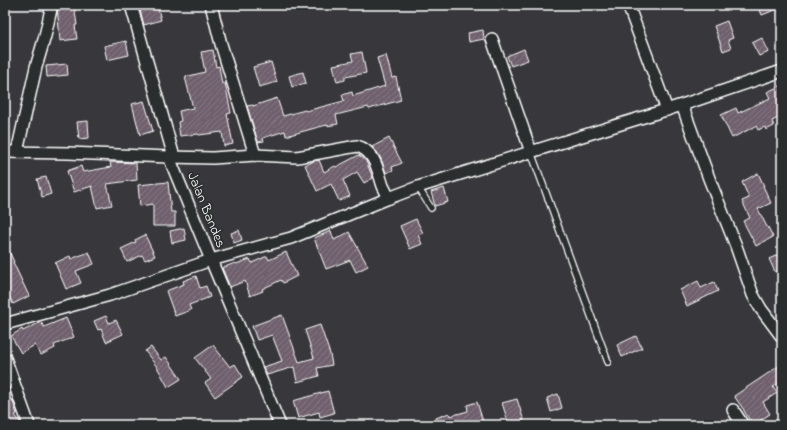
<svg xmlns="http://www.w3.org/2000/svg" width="787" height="430" viewBox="0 0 787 430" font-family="'Indie Flower',sans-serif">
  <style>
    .building { fill: url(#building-hatch); stroke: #fff }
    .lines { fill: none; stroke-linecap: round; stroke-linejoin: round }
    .service-casing { stroke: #fff; stroke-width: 8 }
    .minor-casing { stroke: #fff; stroke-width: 14 }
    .service { stroke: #2a2d2e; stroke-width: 5.5 }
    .minor { stroke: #2a2d2e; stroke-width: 11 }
    .labels { text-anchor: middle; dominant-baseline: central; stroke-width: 3; stroke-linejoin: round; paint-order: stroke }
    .street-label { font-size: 14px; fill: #fff; stroke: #2a2d2e }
  </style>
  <defs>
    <pattern id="building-hatch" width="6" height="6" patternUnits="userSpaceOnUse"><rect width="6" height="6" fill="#6f616e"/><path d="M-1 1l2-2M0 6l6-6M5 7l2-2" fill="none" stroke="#857984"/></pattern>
  </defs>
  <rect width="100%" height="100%" fill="#38373b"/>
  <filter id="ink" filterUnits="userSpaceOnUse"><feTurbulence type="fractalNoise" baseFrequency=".025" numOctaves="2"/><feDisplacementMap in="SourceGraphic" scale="8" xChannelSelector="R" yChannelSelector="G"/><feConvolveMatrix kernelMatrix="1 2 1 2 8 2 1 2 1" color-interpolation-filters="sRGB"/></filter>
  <g filter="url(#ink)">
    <g class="building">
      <path d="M57 5H74L77 25H75L77 39 60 41Z"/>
      <path d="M143 5H157L161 20 144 25 139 6Z"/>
      <path d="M758 5H782V7L762 15Z"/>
      <path d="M727 21 733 38 728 40 731 48 723 51 714 26Z"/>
      <path d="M483 30 484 39 469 42 468 33Z"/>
      <path d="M762 38 769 52 759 56 752 43Z"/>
      <path d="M126 41 129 55 107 60 104 46Z"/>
      <path d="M524 49 528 60 511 66 507 56Z"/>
      <path d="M213 50 216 67 219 66 222 84 225 83 231 113 227 114 233 144 224 146 222 132 199 135 198 134 180 136 178 122 181 121 179 111 193 108 185 77 205 72 201 52Z"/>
      <path d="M362 52 366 73 345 77V80L337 82 333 65 353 61 351 54Z"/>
      <path d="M386 55 392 78 396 77 401 100 369 109 368 107 336 115 338 124 327 126V125L315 128 286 136 285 131 263 138 264 141 258 142 247 106 253 105V106L277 98 283 116 305 110 306 111 344 101 342 95 352 92 353 96 385 86 377 58Z"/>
      <path d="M271 62 277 82 259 87 253 67Z"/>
      <path d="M67 64 68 75 47 77 46 66Z"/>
      <path d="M303 72 306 83 292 87 289 76Z"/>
      <path d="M782 85V116L772 121 774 126 766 130 765 127 758 130 756 126 732 138 721 115 736 108 738 113 770 98 767 92Z"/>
      <path d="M144 101 153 131 140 135 132 104Z"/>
      <path d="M88 121 89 138 79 139 77 122Z"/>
      <path d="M389 138 402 163 392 167 393 170 386 173 381 159 377 152 372 147Z"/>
      <path d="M359 155 366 161 373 178 364 183 357 172 343 180 350 196 339 201 331 184 317 191 305 165 314 161 319 160 324 172 335 166 336 167Z"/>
      <path d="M110 162 136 163 137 180 107 184 112 205 97 208 92 186 74 192 67 171 81 166 83 172 111 167Z"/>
      <path d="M758 173 764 186H763L771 203 758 209 767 227H768L773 237 756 246 743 221 750 218 742 201 749 198 742 182Z"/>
      <path d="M46 177 51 194 42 197 37 179Z"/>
      <path d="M168 182 171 212H175V226H153V204L140 206 138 185Z"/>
      <path d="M444 188 448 202 435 206 431 192Z"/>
      <path d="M416 219 423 233 418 235 422 244 410 249 400 226Z"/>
      <path d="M184 228 186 240 172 243 170 231Z"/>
      <path d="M239 230 242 240 234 243 231 233Z"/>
      <path d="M331 231 334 240 349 232 368 266 356 272 350 260 326 269 314 238Z"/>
      <path d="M145 235 155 256 145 260 142 255 127 262 121 249 136 242 135 240Z"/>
      <path d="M5 242 14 262H13L29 296 13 304 5 288Z"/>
      <path d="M89 252 94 264 76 271 81 283 66 289 55 263 70 256 71 259Z"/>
      <path d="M286 252 297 276 283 283 281 280 262 289 263 291 250 296 245 281 230 287 222 268 235 263 236 264 250 259 252 263 267 256 269 260Z"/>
      <path d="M782 253V269L775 272 769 259Z"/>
      <path d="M196 276 200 288 206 286 210 297 189 305 191 310 175 316 166 291 184 284 183 281Z"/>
      <path d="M698 281 701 288 714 282 718 291 687 306 680 290Z"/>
      <path d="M282 315 299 362 314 358 305 330 320 325 330 354 332 365 317 368 319 376 297 382 294 367 267 375 263 367 282 361 272 335 257 340 252 326Z"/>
      <path d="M106 316 109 323 116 320 123 334 106 342 101 329 98 330 94 321Z"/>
      <path d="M66 318 74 337 54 345 55 348 41 355 35 345 21 353 11 336 22 329 23 331 41 322 44 327Z"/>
      <path d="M636 336 642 348 622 357 617 345Z"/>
      <path d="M213 345 230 367 235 364 243 377 215 397 205 383 211 379 195 358Z"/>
      <path d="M151 347 161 360 166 357 181 379 168 387 157 367 145 351Z"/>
      <path d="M782 364V381L773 387 777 393 763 402 770 414 753 425 744 411V410L734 396Z"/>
      <path d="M328 391 334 413 320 417 319 412 298 418 293 401Z"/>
      <path d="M558 394 562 408 551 412 547 398Z"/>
      <path d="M12 399 17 414 15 415 22 425H5V403Z"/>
      <path d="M517 399 524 421 509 425 502 403Z"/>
      <path d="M477 402 484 425H455L454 423 447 425H438L436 418 449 413 450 416 468 411 467 405Z"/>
    </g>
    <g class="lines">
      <defs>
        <g id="service">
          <path d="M531 152 608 362"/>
          <path d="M418 187 431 208"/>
        </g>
        <g id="minor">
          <path d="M131 5 174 157"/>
          <path d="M211 5 221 44 255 155"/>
          <path d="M628 5 667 110"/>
          <path d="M492 39 531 152"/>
          <path d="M682 105 710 181 736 246 753 295 761 309 782 337"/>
          <path d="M5 152 68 153 169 157 211 260 280 425"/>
          <path d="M17 152 36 67 45 36 51 9 50 5"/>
          <path d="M169 157 213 158 255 155 297 157 357 146C375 151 378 171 383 186 385 190 387 194 389 198"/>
          <path d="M5 324 110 295 211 260 291 238 389 198 418 187 682 105 782 71"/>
          <path d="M5 358 29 425"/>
          <path d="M733 410 743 425"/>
        </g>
      </defs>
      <use href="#service" class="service-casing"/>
      <use href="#minor" class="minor-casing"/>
      <use href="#service" class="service"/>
      <use href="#minor" class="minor"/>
    </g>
  </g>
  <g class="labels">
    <g class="street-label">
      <text transform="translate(206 210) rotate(68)">Jalan Bandes</text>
    </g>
  </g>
  <rect width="787" height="430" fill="none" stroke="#2a2d2e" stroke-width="20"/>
  <rect x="10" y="10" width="767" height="410" fill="none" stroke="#fff" stroke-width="1.5" filter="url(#ink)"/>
</svg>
